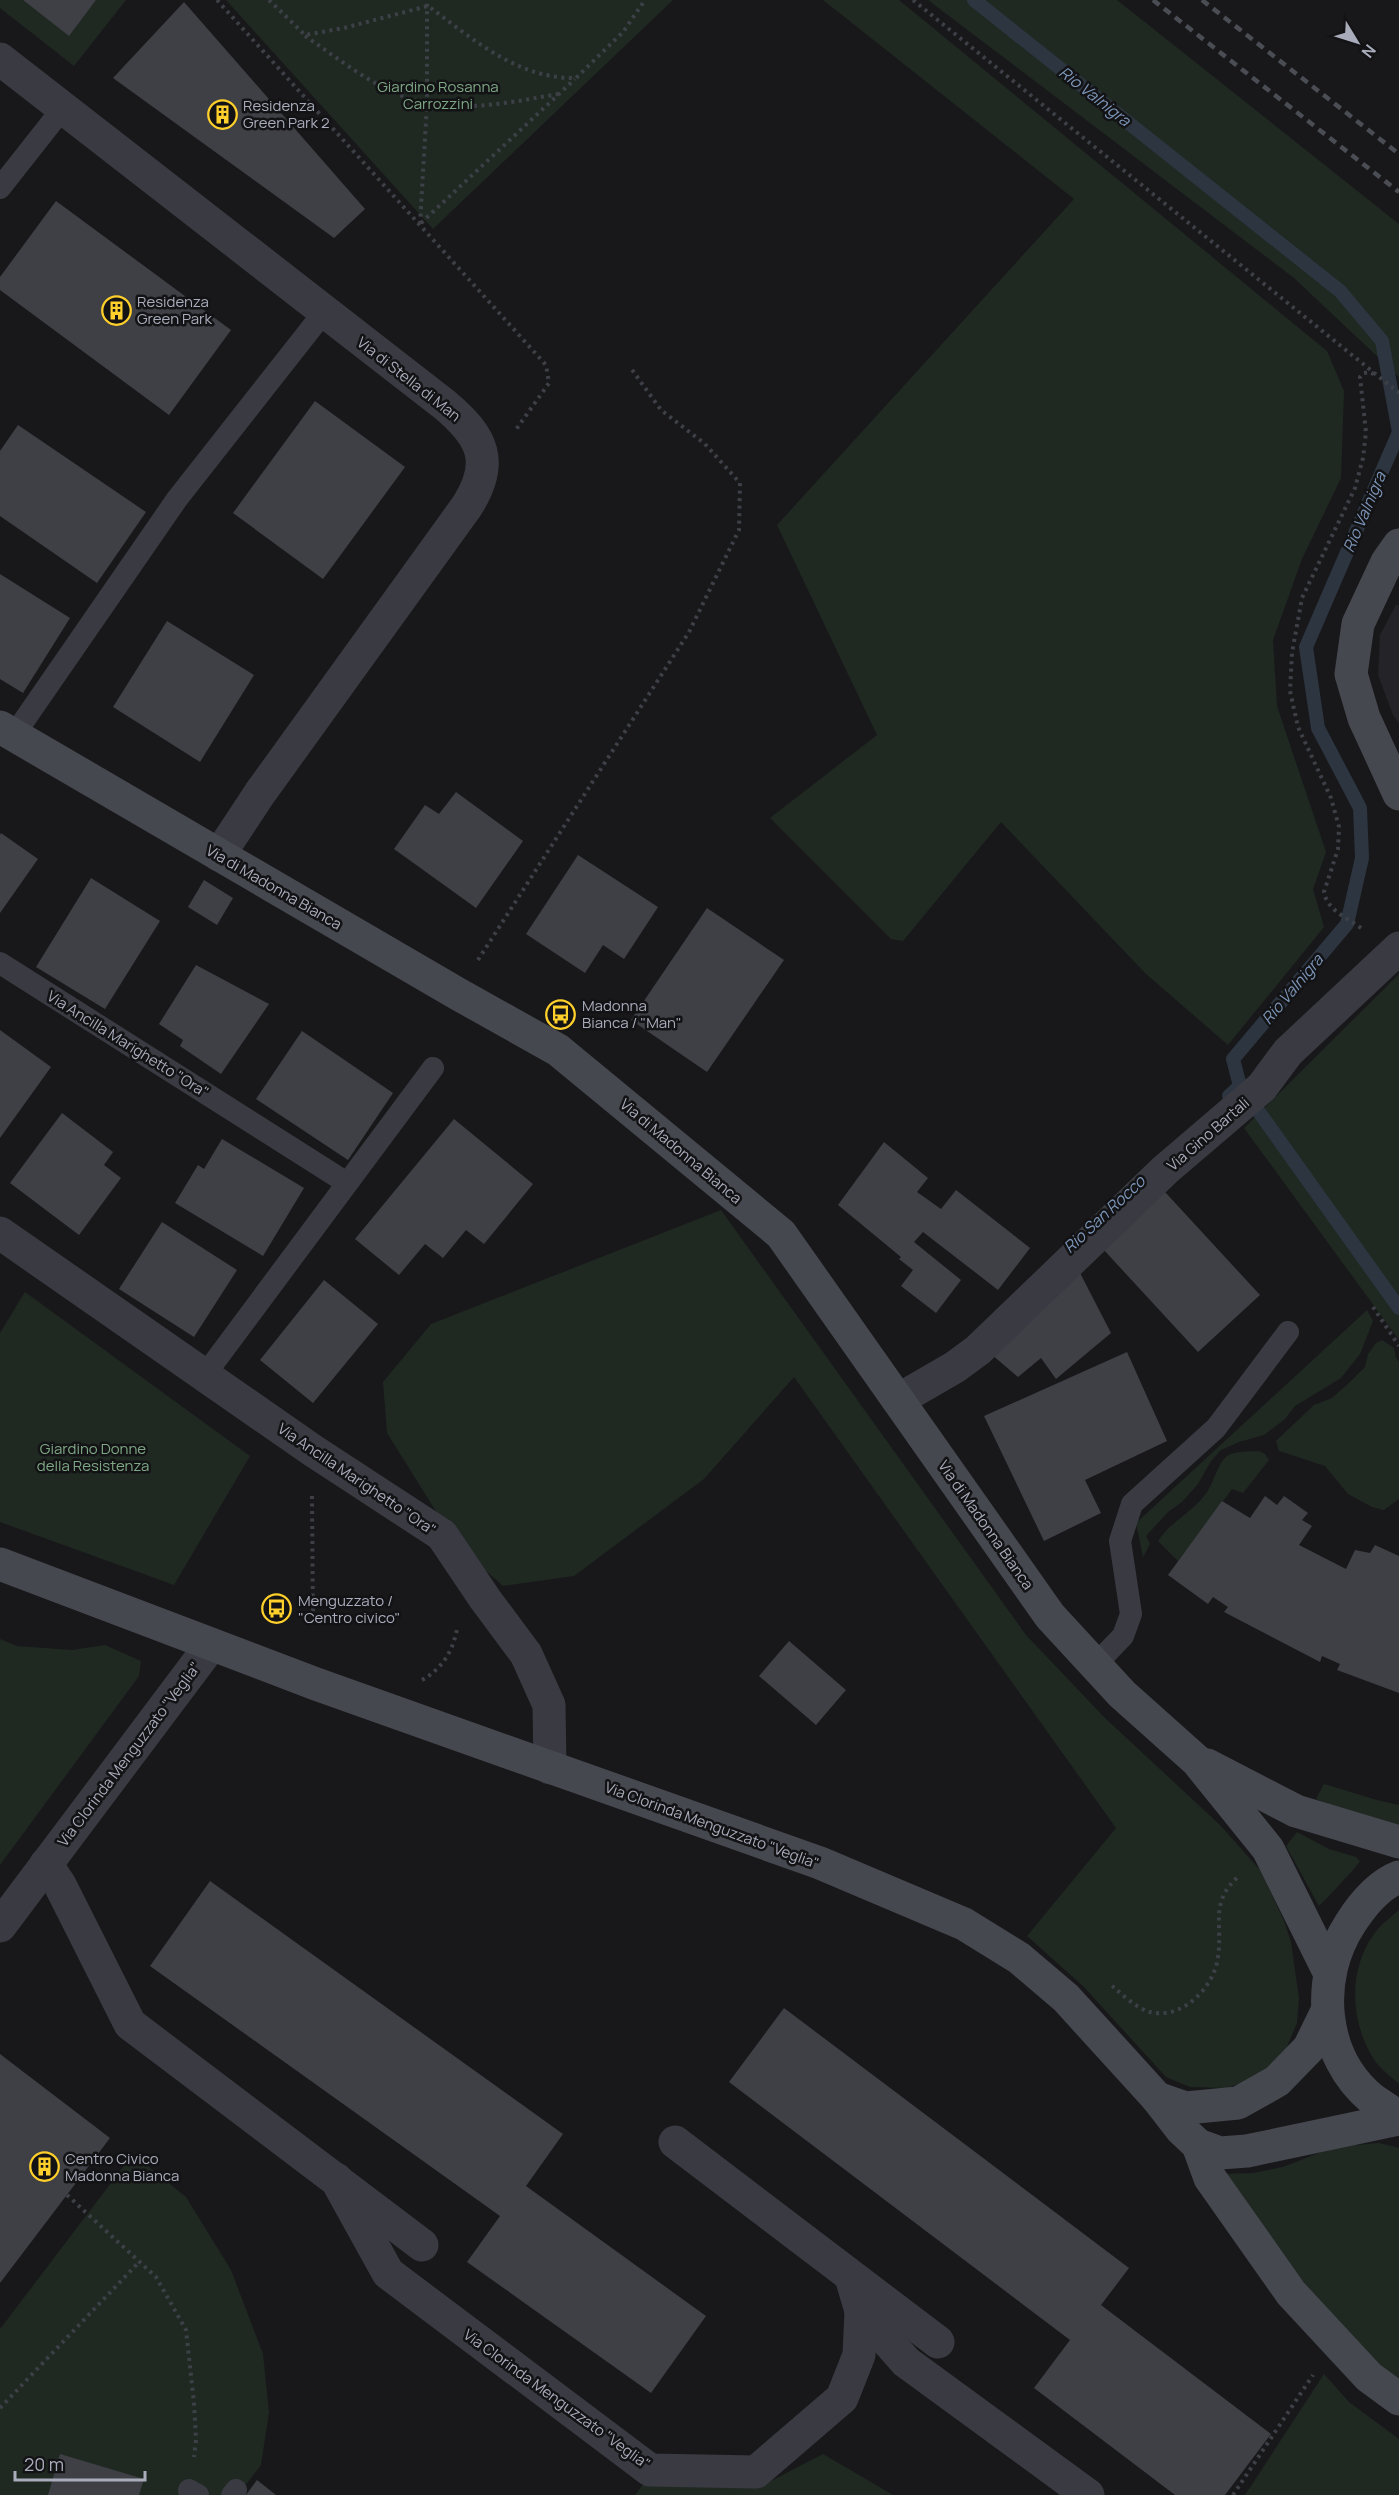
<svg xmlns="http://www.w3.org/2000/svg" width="1399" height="2495" viewBox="0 0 1399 2495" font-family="Manrope,sans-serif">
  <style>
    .built { fill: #242428 }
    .green { fill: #1f2922 }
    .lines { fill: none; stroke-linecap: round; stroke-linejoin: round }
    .stream { stroke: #2c3540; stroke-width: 14 }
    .building { fill: #3f4045 }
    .path { stroke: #3e4047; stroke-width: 4; stroke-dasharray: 3 4.5; stroke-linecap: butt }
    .lane { stroke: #3a3b42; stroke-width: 22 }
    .street { stroke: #3a3b42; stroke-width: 33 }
    .secondary { stroke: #464850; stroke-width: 33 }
    .rail { stroke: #4b4d55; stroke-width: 4.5; stroke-dasharray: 8 6; stroke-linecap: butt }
    .labels { text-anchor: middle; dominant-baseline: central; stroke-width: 5; stroke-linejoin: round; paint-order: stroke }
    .park-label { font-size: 15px; fill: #7ea885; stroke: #131315 }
    .poi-label { font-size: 15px; fill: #a9acbb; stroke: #131315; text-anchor: start }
    .street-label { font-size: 15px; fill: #a9acbb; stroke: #131315 }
    .water-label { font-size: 16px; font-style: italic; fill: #7d96b9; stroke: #131315 }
  </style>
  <rect width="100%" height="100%" fill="#18181a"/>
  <path class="built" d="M1396 605H1399V723L1393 715 1378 675 1380 635Z"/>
  <g class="green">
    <path d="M0 0H23L69 35 96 0H126L74 66 0 8Z"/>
    <path d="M226 0H673L433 229Z"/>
    <path d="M823 0H899L1327 351 1344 391 1341 478 1302 559 1273 640 1277 706 1326 852 1313 889 1324 927 1228 1045 1146 974 1001 822 903 941 891 939 770 818 877 735 777 525 1074 199Z"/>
    <path d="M928 0H1117L1399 224V377L1294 278Z"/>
    <path d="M1399 974V1340L1244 1128Z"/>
    <path d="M721 1210 1026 1635 1104 1717 1220 1825 1261 1871 1284 1921 1291 1942 1299 1998 1297 2023 1286 2049 1273 2064 1255 2078 1227 2088 1190 2087 1166 2077 1083 1986 1027 1936 1116 1828 794 1377 704 1479 574 1576 503 1586 457 1545 387 1433 383 1382 431 1324Z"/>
    <path d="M25 1292 250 1456 174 1585 0 1522V1333Z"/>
    <path d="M1367 1310 1373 1321 1360 1354 1341 1378 1295 1406 1285 1419 1264 1435 1239 1442 1221 1450 1211 1461 1198 1484 1182 1502 1168 1512 1146 1536 1150 1544 1143 1557 1136 1523Z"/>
    <path d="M1382 1340 1394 1348 1396 1358 1399 1362V1499L1384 1510 1372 1507 1348 1494 1325 1466 1279 1451 1276 1441 1314 1405 1332 1398 1350 1382 1365 1367 1368 1354 1376 1343Z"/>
    <path d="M1259 1451 1265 1454 1269 1460 1243 1493 1232 1489 1178 1561 1158 1541C1170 1522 1190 1514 1204 1496 1213 1486 1216 1468 1224 1459 1231 1450 1249 1452 1259 1451Z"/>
    <path d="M0 1639 17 1646 72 1650 105 1645 141 1661 139 1676 0 1865Z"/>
    <path d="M1324 1784 1377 1800 1399 1805V1828L1347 1814 1316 1799Z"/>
    <path d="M1297 1832 1329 1849 1356 1857 1360 1861C1359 1864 1323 1903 1319 1906L1286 1846Z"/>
    <path d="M1399 1910V2084C1391 2077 1381 2069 1375 2061 1349 2022 1347 1966 1378 1929 1384 1922 1392 1916 1399 1910Z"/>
    <path d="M1379 2143 1399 2148V2384L1348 2339 1219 2174 1253 2173 1283 2167 1334 2147Z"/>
    <path d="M133 2154 186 2197 231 2270 263 2354 269 2412 261 2465 238 2495H0V2329Z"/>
    <path d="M1324 2374 1349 2402 1399 2439V2495H1245Z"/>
    <path d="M823 2454 893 2495H635L644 2483H767Z"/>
  </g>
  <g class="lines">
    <g class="stream">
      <path d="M974 0 1340 291 1382 341 1399 432 1306 647 1318 728 1360 808 1362 858 1347 924 1233 1059 1240 1086 1229 1096"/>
      <path d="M1259 1112 1399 1308"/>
    </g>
  </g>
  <g class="building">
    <path d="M23 0H96L69 36Z"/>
    <path d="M184 2 365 209 334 238 113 78Z"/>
    <path d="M56 201 231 330 169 415 0 290V277Z"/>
    <path d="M315 401 405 467 323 579 233 513Z"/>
    <path d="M18 425 146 512 97 583 0 516V451Z"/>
    <path d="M0 574 70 618 23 693 0 679Z"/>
    <path d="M167 621 254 675 200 762 113 707Z"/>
    <path d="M456 792 523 841 476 908 394 849 425 805 439 814Z"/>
    <path d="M1 833 38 859 0 913V835Z"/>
    <path d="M578 855 658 907 624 959 603 945 585 973 526 934Z"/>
    <path d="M91 878 160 921 105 1009 36 967Z"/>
    <path d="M204 880 233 898 217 925 188 907Z"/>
    <path d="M707 908 784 960 707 1072 631 1020Z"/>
    <path d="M196 965 269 1004 221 1074 180 1046 183 1040 159 1024Z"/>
    <path d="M0 1030 51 1067 0 1138Z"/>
    <path d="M302 1031 393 1093 348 1160 256 1099Z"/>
    <path d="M62 1113 113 1152 104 1165 121 1178 79 1235 10 1183Z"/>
    <path d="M454 1119 533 1184 484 1244 466 1230 443 1258 425 1244 399 1275 355 1239Z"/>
    <path d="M222 1139 304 1188 263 1256 175 1203 198 1165 204 1169Z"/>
    <path d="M884 1142 928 1178 917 1192 941 1209 956 1190 1030 1248 998 1290 923 1232 914 1242 961 1280 936 1313 901 1286 913 1270 899 1259 901 1257 838 1205Z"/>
    <path d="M1165 1192 1260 1295 1198 1352 1103 1249Z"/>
    <path d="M162 1222 237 1270 194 1337 119 1289Z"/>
    <path d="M1078 1269 1111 1333 1056 1379 1041 1358 1018 1377 991 1354Z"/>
    <path d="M324 1280 378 1324 313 1403 260 1360Z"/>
    <path d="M1127 1352 1167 1441 1085 1480 1101 1513 1044 1541 984 1416Z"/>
    <path d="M1265 1496 1277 1505 1284 1496 1308 1513 1302 1520 1312 1526 1299 1545 1346 1569 1355 1550 1370 1553 1375 1545 1399 1556V1693L1337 1670 1340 1664 1322 1656 1320 1662 1224 1612 1228 1607 1213 1597 1208 1604 1168 1575 1222 1501 1250 1518Z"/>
    <path d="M789 1641 846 1690 816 1725 759 1676Z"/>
    <path d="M210 1881 563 2134 526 2186 706 2316 651 2393 467 2262 500 2216 150 1966Z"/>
    <path d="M784 2008 1129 2268 1101 2305 1271 2434 1225 2495H1175L1034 2388 1070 2340 729 2082Z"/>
    <path d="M0 2054 110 2138 0 2283Z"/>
    <path d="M60 2454 144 2479 139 2495H48Z"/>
    <path d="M257 2480 276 2495H246Z"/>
  </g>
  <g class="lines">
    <g class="path">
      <path d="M217 0 546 365 549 383 515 431"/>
      <path d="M269 0 305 35 344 28 428 6C473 39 517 79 576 78L623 32 645 0"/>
      <path d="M913 0 1399 393"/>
      <path d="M305 36C338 58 370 85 408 98 453 115 513 102 558 94"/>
      <path d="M421 223 575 79"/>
      <path d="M420 224 427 104V0"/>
      <path d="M1361 928C1347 918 1327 910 1324 892L1338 849 1339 827 1331 798 1298 727 1290 691 1292 653 1302 598 1355 488 1363 458 1366 432 1360 377 1364 373 1370 372 1377 376"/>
      <path d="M478 960 689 632 739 530 740 483 705 444 661 410 630 367"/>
      <path d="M1373 1307 1399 1346"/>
      <path d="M312 1496 313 1622"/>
      <path d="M422 1680C442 1669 453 1651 457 1629"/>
      <path d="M1112 1986C1123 1995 1136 2008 1150 2012 1182 2020 1214 1988 1218 1957 1223 1924 1209 1902 1239 1876"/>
      <path d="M67 2195 156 2277 186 2330 194 2403 196 2440 194 2457"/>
      <path d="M0 2408 139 2262"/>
      <path d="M1233 2495 1313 2375"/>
    </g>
    <g class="lane">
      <path d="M0 188 63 108"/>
      <path d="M14 735 177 499 324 312"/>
      <path d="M0 963 347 1183"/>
      <path d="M204 1376 433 1068"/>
      <path d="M1095 1665 1123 1636 1131 1614 1120 1541 1132 1504 1216 1428 1288 1332"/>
      <path d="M189 2490 198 2495"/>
      <path d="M232 2495 236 2490"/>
    </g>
    <g class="street">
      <path d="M0 59 445 405C483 437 495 462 467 506L260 793 219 855"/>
      <path d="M0 1233 312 1450 442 1535 485 1599 526 1654 549 1705 550 1768"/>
      <path d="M898 1400 955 1367 978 1350 1165 1170 1262 1087 1288 1052 1399 948"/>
      <path d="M46 1864 60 1885 130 2024 422 2245"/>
      <path d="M0 1926 211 1645"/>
      <path d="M675 2142 938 2342"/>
      <path d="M336 2179 388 2273 650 2470 756 2472 842 2398 859 2355 861 2311 851 2277"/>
      <path d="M861 2311 906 2362 1088 2495"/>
    </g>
    <g class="secondary">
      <path d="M1399 545 1387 562 1358 624 1351 674 1364 718 1399 794"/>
      <path d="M0 727 458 994 558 1050 781 1234 1050 1616 1122 1694 1197 1761 1268 1849 1329 1972"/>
      <path d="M0 1564 316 1684 820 1863 964 1924 1019 1958 1066 1998 1157 2098 1181 2129 1198 2145 1220 2153 1247 2151 1399 2119"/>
      <path d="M1207 1765 1296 1811 1399 1842"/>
      <path d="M1399 1877C1378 1885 1362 1905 1350 1924 1315 1978 1320 2056 1372 2099 1381 2105 1390 2111 1399 2117"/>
      <path d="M1157 2098 1186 2108 1238 2103 1277 2081 1309 2048 1327 2011"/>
      <path d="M1198 2145 1210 2178 1291 2293 1369 2377 1399 2399"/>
    </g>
    <g class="rail">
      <path d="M1153 0 1399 192"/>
      <path d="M1202 0 1399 154"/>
    </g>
  </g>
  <defs>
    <symbol id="building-ring" viewBox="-11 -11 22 22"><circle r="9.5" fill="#131315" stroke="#ffd02b" stroke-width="1.5"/><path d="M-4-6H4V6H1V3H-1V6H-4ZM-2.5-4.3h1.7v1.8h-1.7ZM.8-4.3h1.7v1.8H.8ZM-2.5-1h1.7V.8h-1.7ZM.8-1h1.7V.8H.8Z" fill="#ffd02b"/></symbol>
    <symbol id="bus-ring" viewBox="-11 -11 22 22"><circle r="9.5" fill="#131315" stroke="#ffd02b" stroke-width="1.5"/><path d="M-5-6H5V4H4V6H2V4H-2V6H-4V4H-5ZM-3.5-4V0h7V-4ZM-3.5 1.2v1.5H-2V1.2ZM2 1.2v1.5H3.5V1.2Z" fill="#ffd02b"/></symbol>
  </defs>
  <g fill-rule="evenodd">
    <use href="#building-ring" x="206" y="98" width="33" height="33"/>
    <use href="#building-ring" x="100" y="294" width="33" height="33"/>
    <use href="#bus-ring" x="544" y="998" width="33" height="33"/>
    <use href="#bus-ring" x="260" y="1592" width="33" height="33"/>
    <use href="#building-ring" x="28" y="2150" width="33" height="33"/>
  </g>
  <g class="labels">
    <g class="park-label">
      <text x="438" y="86">Giardino Rosanna<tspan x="438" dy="17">Carrozzini</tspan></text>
      <text x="93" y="1448">Giardino Donne<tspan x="93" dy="17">della Resistenza</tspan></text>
    </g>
    <g class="poi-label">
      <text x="243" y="105">Residenza<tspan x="243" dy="17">Green Park 2</tspan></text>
      <text x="137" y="301">Residenza<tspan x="137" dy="17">Green Park</tspan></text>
      <text x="582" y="1005">Madonna<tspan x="582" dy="17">Bianca / "Man"</tspan></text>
      <text x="298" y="1600">Menguzzato /<tspan x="298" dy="17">"Centro civico"</tspan></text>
      <text x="65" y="2158">Centro Civico<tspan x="65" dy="17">Madonna Bianca</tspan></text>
    </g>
    <g class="street-label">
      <text transform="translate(409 379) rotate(38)">Via di Stella di Man</text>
      <text transform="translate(274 887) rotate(30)">Via di Madonna Bianca</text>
      <text transform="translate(128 1044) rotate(32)">Via Ancilla Marighetto "Ora"</text>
      <text transform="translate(1208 1134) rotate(-41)">Via Gino Bartali</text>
      <text transform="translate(681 1151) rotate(40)">Via di Madonna Bianca</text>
      <text transform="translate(357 1479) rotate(34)">Via Ancilla Marighetto "Ora"</text>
      <text transform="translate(986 1525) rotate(55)">Via di Madonna Bianca</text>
      <text transform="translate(129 1754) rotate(-53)">Via Clorinda Menguzzato "Veglia"</text>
      <text transform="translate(712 1825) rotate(20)">Via Clorinda Menguzzato "Veglia"</text>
      <text transform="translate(557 2399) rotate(36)">Via Clorinda Menguzzato "Veglia"</text>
    </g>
    <g class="water-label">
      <text transform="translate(1095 96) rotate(38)">Rio Valnigra</text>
      <text transform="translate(1364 512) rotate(-67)">Rio Valnigra</text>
      <text transform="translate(1292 989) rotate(-50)">Rio Valnigra</text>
      <text transform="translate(1104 1214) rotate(-43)">Rio San Rocco</text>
    </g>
  </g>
  <g transform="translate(1357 42) rotate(128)" stroke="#131315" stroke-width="4.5" paint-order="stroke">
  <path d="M0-4.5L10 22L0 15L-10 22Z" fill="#a9acbb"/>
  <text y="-9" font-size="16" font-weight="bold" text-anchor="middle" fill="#a9acbb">N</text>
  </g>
  <path d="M15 2471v9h130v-9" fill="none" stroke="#a9acbb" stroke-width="3"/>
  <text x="24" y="2471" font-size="18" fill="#a9acbb" stroke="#131315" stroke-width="4.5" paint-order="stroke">20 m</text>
</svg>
